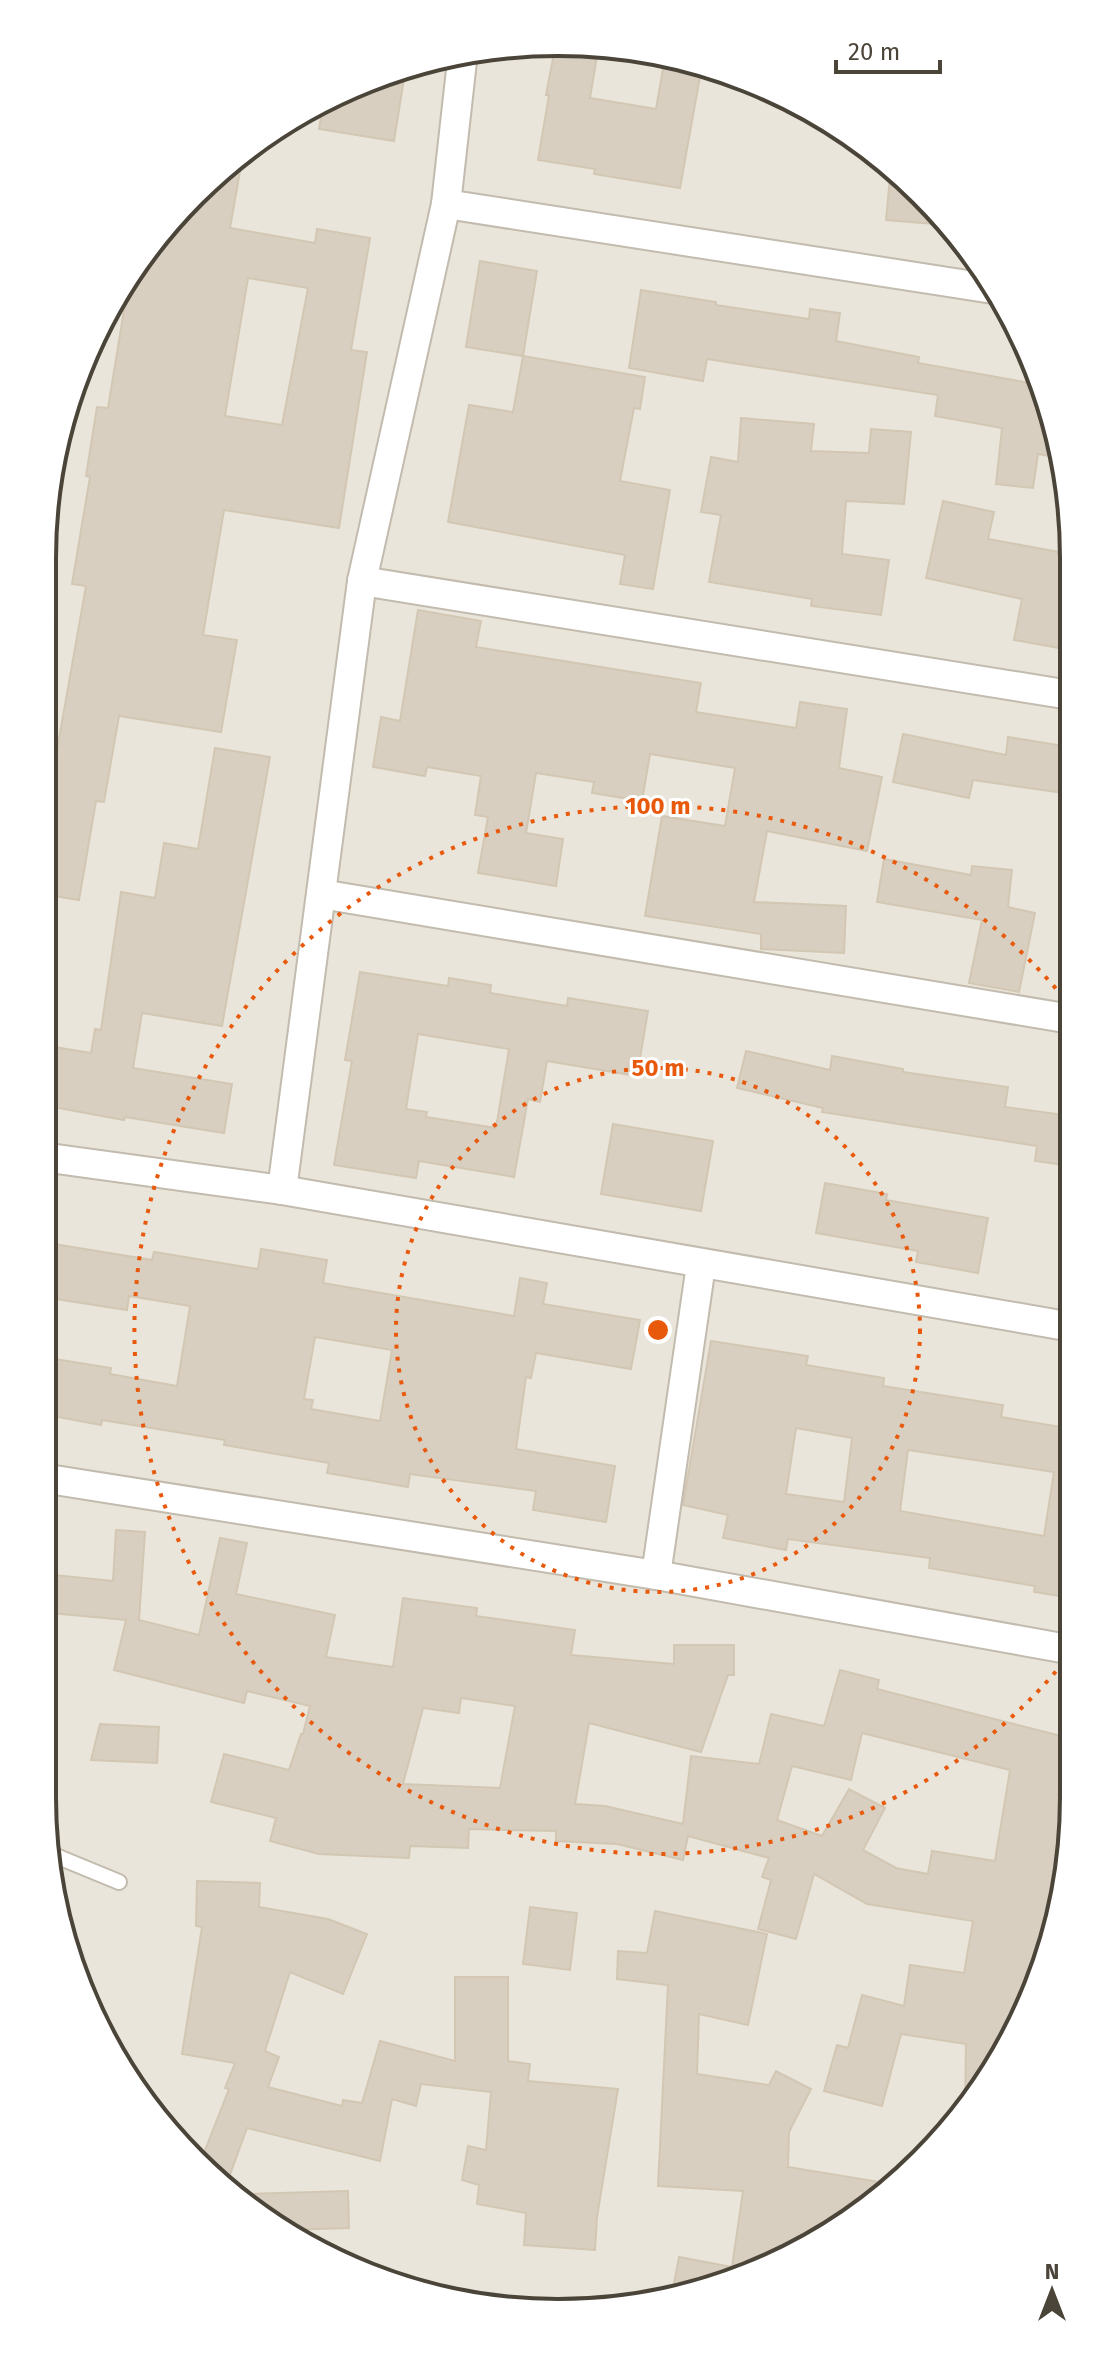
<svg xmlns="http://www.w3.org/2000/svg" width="1116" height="2355" viewBox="0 0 1116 2355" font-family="'Fira Sans',sans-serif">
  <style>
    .residential { fill: #eae5da }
    .building { fill: #d8cfc1; stroke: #d3c7b4; stroke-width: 2; fill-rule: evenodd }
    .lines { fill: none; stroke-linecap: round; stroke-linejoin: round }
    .service-casing { stroke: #c2bbae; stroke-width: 18 }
    .minor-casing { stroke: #c2bbae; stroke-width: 32 }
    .service { stroke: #fff; stroke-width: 14 }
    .minor { stroke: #fff; stroke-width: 28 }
    .ring { fill: none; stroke: #e8590c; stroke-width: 4; stroke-dasharray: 4 8 }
    .rim { fill: none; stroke: #4b4439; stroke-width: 4 }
    .centre { fill: #e8590c; stroke: #fff; stroke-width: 4 }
    .ring-label { font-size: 24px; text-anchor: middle; font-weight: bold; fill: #e8590c; stroke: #fff; stroke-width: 6; stroke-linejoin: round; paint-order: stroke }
  </style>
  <rect width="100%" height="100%" fill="#f6f3ec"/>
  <path class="residential" d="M558 42 756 81 872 149 968 244 1035 361 1070 490 1074 1797 1035 1995 946 2138 787 2260 625 2309 457 2303 300 2244 149 2111 70 1963 42 1797V558L81 360 193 193 361 81Z"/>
  <g class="building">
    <path d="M558 42 598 50 590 98 656 109 664 63 701 71 680 188 594 174 595 169 538 160 549 95H546L556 43Z"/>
    <path d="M405 72 394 141 319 129 323 107 361 81Z"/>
    <path d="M242 160 230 228 315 243 317 229 370 238 351 350 367 352 339 528 224 510 203 635 237 640 221 732 119 716 104 802 96 801 79 900 42 894V818H45L86 586 72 584 90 477 86 476 97 407 108 408 127 292 193 193ZM248 278 308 288 282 425 225 416Z"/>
    <path d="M891 167 904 180 948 225 886 220Z"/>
    <path d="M480 261 537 271 523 356 466 347Z"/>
    <path d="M641 290 716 302V305L809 319 810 309 840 313 836 341 919 357 918 363 1041 385 1061 458 1038 454 1033 488 996 484 1002 428 935 416 938 395 707 359 703 381 629 368Z"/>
    <path d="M523 356 645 377 640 409 634 408 620 481 670 490 653 589 620 584 625 555 448 522 469 405 513 412Z"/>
    <path d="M741 418 814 424 811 451 869 453 871 429 911 432 904 504 846 501 842 554 889 560 881 615 811 606 812 599 709 582 721 515 701 512 711 457 738 462Z"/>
    <path d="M943 501 994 512 988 539 1070 554V650L1014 640 1022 599 926 578Z"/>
    <path d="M418 610 481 621 476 647 701 683 696 712 796 728 800 702 847 709 839 768 882 777 867 851 767 831 754 902 846 906 844 953 761 949V934L645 916 662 816 725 826 735 768 650 754 642 801 592 793 594 782 536 773 526 833 563 839 556 886 478 873 488 817 475 815 481 776 427 767 425 776 373 767 381 717 400 721Z"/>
    <path d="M903 734 1006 755 1008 737 1070 747 1071 794 973 780 969 798 893 782Z"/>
    <path d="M215 748 270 757 222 1026 142 1013 133 1068 232 1084 224 1133 125 1117 124 1120 42 1105V1045L91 1053 95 1029 101 1030 121 892 155 898 164 843 198 849Z"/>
    <path d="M884 859 971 875 972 866 1012 870 1008 907 1035 913 1019 992 969 983 982 920 877 902Z"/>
    <path d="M360 972 448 986 449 978 491 985 490 993 567 1006 568 998 648 1011 637 1076 547 1061 540 1102 528 1099 514 1177 419 1161 416 1178 334 1165 352 1061 345 1060ZM418 1034 509 1049 496 1128 426 1117 427 1112 406 1109Z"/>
    <path d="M746 1051 830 1070 832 1056 903 1069V1072L1008 1087 1005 1107 1072 1116V1166L1035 1161 1037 1146 822 1112 823 1108 737 1088Z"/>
    <path d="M613 1124 713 1141 701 1211 601 1194Z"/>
    <path d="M825 1183 887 1194 886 1200 988 1218 978 1273 916 1262 918 1251 816 1233Z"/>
    <path d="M42 1242 152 1260 154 1252 258 1269 261 1249 327 1260 323 1283 514 1316 520 1278 547 1283 543 1304 640 1320 631 1369 536 1353 531 1378 526 1377 516 1449 615 1466 606 1522 533 1510 536 1491 410 1474 408 1487 327 1473 329 1463 224 1445 225 1440 102 1420 101 1425 42 1414V1357L111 1368 110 1374 177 1386 190 1306 129 1296 127 1310 42 1297ZM315 1337 392 1350 380 1421 311 1409 313 1400 304 1399Z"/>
    <path d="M711 1341 808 1356 806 1365 884 1378 883 1386 1003 1405 1001 1417 1073 1429V1598L1034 1592 1035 1586 929 1568 930 1558 788 1539 786 1550 723 1538 728 1515 683 1505ZM796 1428 852 1438 844 1502 786 1494ZM908 1450 1054 1472 1044 1536 900 1511Z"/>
    <path d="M116 1530 145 1532 139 1620 199 1635 220 1538 247 1543 236 1594 335 1615 326 1657 393 1667 403 1598 477 1608 476 1616 575 1630 571 1655 674 1664V1645H734V1675H728L701 1752 589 1723 575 1804 605 1806 683 1824 691 1756 759 1764 771 1714 824 1726 840 1670 879 1680 877 1689 1073 1739 1058 1795 1074 1794V1797L1035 1995 965 2107 966 2044 901 2034 882 2106 824 2091 837 2045 848 2048 862 1995 904 2006 910 1965 964 1973 973 1921 867 1904 814 1874 796 1939 758 1929 771 1880 762 1877 769 1858 688 1836 683 1860 617 1844 556 1841V1831L469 1829 468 1848 410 1846 409 1858 319 1854 270 1841 276 1818 211 1802 224 1754 289 1770 301 1734H303L310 1706 247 1691 244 1703 114 1670 126 1620 51 1613 55 1575 113 1581ZM461 1698 515 1706 500 1788 403 1784 423 1708 459 1713ZM862 1733 1010 1770 995 1861 932 1851 928 1874 896 1868 863 1850 885 1808 849 1789 822 1836 777 1820 792 1766 851 1780Z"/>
    <path d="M100 1724 159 1727 157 1763 91 1760Z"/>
    <path d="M197 1881 260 1883 259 1907 328 1919 367 1934 343 1994 290 1972 265 2051 279 2057 268 2087 342 2106 343 2100 362 2103 380 2041 455 2061V1977H508V2061L530 2064 528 2081 618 2089 597 2217 595 2250 524 2245 526 2213 477 2204 479 2185 462 2180 468 2146 486 2150 491 2092 421 2084 416 2106 392 2099 380 2161 247 2128 228 2180 202 2158 229 2089 225 2088 235 2063 182 2054 202 1927 196 1926Z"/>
    <path d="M530 1907 577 1913 570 1970 523 1964Z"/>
    <path d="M655 1911 767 1934 748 2025 699 2014 697 2074 769 2085 776 2071 811 2089 789 2132 788 2167 886 2183 787 2260 672 2294 679 2257 732 2267 743 2191 658 2186 668 1985 617 1979 618 1951 647 1953Z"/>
    <path d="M348 2191 349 2228 284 2230 243 2194Z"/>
  </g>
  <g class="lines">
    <defs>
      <path id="service" d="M51 1854 119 1882"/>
      <g id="minor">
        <path d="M446 204 993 289"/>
        <path d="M362 581 1070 695"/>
        <path d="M321 894 1071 1019"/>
        <path d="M42 1157 282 1190 1072 1327"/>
        <path d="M282 1190 362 581 446 204 462 61"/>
        <path d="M42 1478 656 1575 1073 1650"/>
        <path d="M656 1575 701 1265"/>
      </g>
    </defs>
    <use href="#service" class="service-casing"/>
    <use href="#minor" class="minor-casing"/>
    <use href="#service" class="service"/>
    <use href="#minor" class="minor"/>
  </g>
  <g class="ring">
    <circle cx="658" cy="1330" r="262"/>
    <path d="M1071 1653A524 524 0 1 1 1071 1007"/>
  </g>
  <path d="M0 0H1116V2355H0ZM558 56H558A502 502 0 0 1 1060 558V1797A502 502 0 0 1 558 2299H558A502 502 0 0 1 56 1797V558A502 502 0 0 1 558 56Z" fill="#fff" fill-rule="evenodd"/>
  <path class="rim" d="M558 56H558A502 502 0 0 1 1060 558V1797A502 502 0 0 1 558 2299H558A502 502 0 0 1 56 1797V558A502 502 0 0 1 558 56Z"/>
  <circle cx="658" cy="1330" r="12" class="centre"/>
  <g class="ring-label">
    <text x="658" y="814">100 m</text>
    <text x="658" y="1076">50 m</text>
  </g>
  <g transform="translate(1052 2291)" stroke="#ffffff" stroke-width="6" paint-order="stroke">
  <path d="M0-6L14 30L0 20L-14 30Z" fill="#4b4439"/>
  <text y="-12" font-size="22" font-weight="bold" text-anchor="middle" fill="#4b4439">N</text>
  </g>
  <path d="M836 60v12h104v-12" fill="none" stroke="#4b4439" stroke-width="4"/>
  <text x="848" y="60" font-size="24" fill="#4b4439" stroke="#ffffff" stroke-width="6" paint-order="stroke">20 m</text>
</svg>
